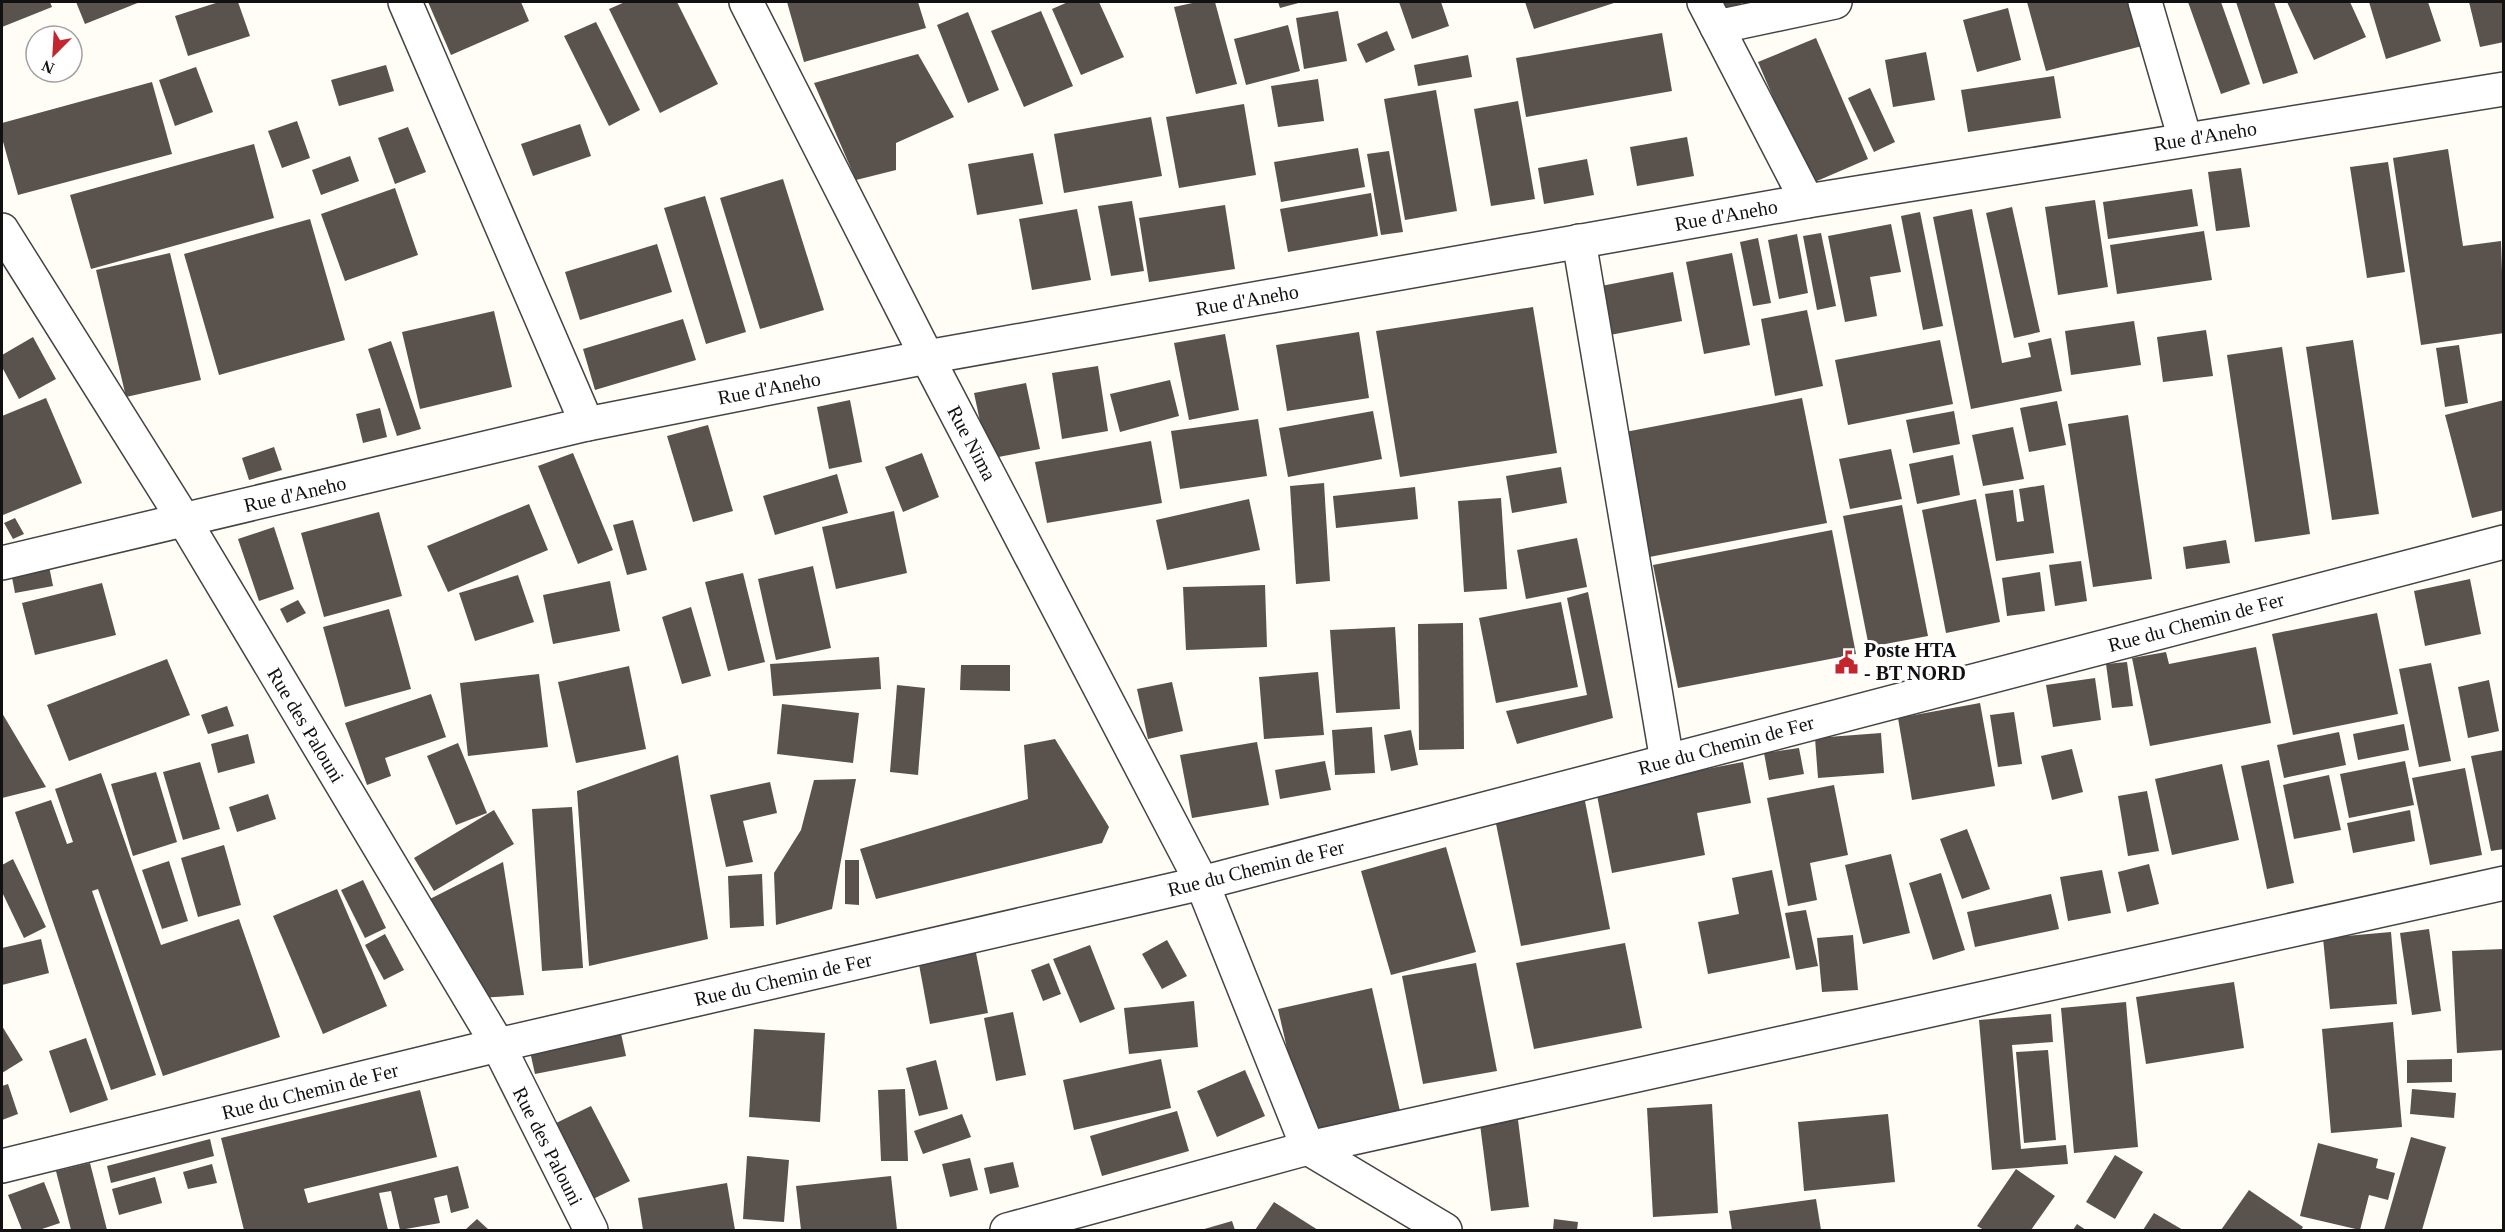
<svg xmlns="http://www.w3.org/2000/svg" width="2505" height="1232" viewBox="0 0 2505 1232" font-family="'Times New Roman',serif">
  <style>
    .building { fill: #5a524d }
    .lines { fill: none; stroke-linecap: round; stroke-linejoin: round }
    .minor-casing { stroke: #444; stroke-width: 36 }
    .tertiary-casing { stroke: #444; stroke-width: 36 }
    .minor { stroke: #fff; stroke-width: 33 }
    .tertiary { stroke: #fff; stroke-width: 33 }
    .labels { text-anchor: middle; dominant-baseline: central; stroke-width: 6; stroke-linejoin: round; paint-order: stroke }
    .street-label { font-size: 20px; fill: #111; stroke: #fff }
    .poi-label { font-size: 20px; font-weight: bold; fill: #111; stroke: #fff; text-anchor: start }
  </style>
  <rect width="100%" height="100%" fill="#fffdf5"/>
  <g class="building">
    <path d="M2 2H50L52 7 2 27Z"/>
    <path d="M76 2H140L85 24Z"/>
    <path d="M219 2H238L250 36 188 56 175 16Z"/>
    <path d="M428 2H521L529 21 451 55Z"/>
    <path d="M625 2H677L718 84 660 113 609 9Z"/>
    <path d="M787 2H918L926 28 804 62Z"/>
    <path d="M1068 2H1099L1124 57 1081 75 1052 9Z"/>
    <path d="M1197 2H1215L1237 84 1196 94 1174 7Z"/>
    <path d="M1278 2H1302L1280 8Z"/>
    <path d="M1399 2H1441L1449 26 1412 39Z"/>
    <path d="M1525 2H1617L1534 29Z"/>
    <path d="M1721 2H1745L1724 10Z"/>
    <path d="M2027 2H2130L2142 46 2046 71Z"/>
    <path d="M2188 2H2221L2250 84 2221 94Z"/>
    <path d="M2236 2H2274L2298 73 2263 84Z"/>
    <path d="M2287 2H2350L2366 37 2314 60Z"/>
    <path d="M2369 2H2428L2441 41 2386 59Z"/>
    <path d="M2469 2H2504V42L2480 47Z"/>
    <path d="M2008 8 2021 60 1977 72 1963 20Z"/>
    <path d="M1041 11 1073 86 1024 107 991 31Z"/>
    <path d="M1338 11 1347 61 1304 69 1296 18Z"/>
    <path d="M968 12 999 90 968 103 937 25Z"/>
    <path d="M596 22 640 110 609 126 564 36Z"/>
    <path d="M1288 25 1300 71 1246 85 1234 39Z"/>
    <path d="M1387 31 1395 50 1366 63 1357 44Z"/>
    <path d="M1662 33 1672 91 1526 117 1516 58Z"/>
    <path d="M1816 38 1868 159 1810 184 1758 62Z"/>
    <path d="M1926 52 1935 100 1893 107 1885 60Z"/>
    <path d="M918 54 954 117 896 143V170L856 180 814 83Z"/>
    <path d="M1468 55 1472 77 1418 86 1414 65Z"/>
    <path d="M386 65 394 91 339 106 331 80Z"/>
    <path d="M196 67 213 112 175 126 159 80Z"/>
    <path d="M2054 76 2061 118 1968 132 1961 90Z"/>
    <path d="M1318 79 1324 121 1278 127 1271 86Z"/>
    <path d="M152 82 172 154 18 195 2 138V123Z"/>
    <path d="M1870 88 1895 142 1874 152 1848 98Z"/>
    <path d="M1436 90 1457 211 1405 220 1384 99Z"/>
    <path d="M1518 101 1535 199 1491 206 1474 109Z"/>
    <path d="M1244 104 1256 175 1179 188 1166 117Z"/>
    <path d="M1151 117 1162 176 1064 193 1054 134Z"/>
    <path d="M297 121 310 158 282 168 268 131Z"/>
    <path d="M580 124 591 156 533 176 521 144Z"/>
    <path d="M408 127 426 172 395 184 378 138Z"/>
    <path d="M1687 137 1694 176 1637 186 1630 147Z"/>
    <path d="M254 144 274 218 91 269 70 195Z"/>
    <path d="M1358 148 1365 187 1281 202 1274 162Z"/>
    <path d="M2448 149 2463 246 2501 241 2504 333 2421 345 2393 158Z"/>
    <path d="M1389 151 1403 232 1381 235 1367 154Z"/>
    <path d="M1033 153 1043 204 977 215 968 164Z"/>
    <path d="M350 156 359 181 321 195 312 170Z"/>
    <path d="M1587 159 1594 195 1544 204 1538 168Z"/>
    <path d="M2388 162 2405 272 2367 278 2350 167Z"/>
    <path d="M2241 168 2250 227 2216 231 2208 172Z"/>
    <path d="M783 179 824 310 760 329 720 198Z"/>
    <path d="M395 188 418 255 345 281 321 214Z"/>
    <path d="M2192 189 2198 226 2108 239 2103 202Z"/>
    <path d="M1371 193 1378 236 1288 252 1280 209Z"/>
    <path d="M705 196 746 332 706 344 664 208Z"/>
    <path d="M2095 200 2108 287 2058 295 2045 207Z"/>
    <path d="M1132 201 1144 271 1111 276 1098 206Z"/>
    <path d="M1225 205 1235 269 1149 282 1139 218Z"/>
    <path d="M2012 207 2040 332 2014 338 1986 213Z"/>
    <path d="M1077 209 1091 280 1032 290 1019 219Z"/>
    <path d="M1972 209 2002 363 2031 357 2028 343 2051 338 2062 391 1971 409 1933 217Z"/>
    <path d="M1920 212 1943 326 1923 330 1901 216Z"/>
    <path d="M310 219 345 340 219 375 184 254Z"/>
    <path d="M1891 224 1901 272 1870 277 1877 316 1845 322 1828 236Z"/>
    <path d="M2204 231 2212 280 2117 294 2110 245Z"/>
    <path d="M1821 233 1836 306 1817 310 1803 236Z"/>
    <path d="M1797 234 1808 293 1779 299 1768 240Z"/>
    <path d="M1758 238 1771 303 1753 306 1740 242Z"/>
    <path d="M657 244 672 292 580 320 565 272Z"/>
    <path d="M170 253 201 380 126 397 96 270Z"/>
    <path d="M1732 253 1750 345 1704 354 1686 262Z"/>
    <path d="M1673 272 1682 321 1605 336 1596 287Z"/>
    <path d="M1533 307 1557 453 1400 477 1376 331Z"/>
    <path d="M1807 310 1823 386 1775 396 1761 319Z"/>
    <path d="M494 311 512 387 420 409 402 332Z"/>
    <path d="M683 319 696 360 595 390 583 349Z"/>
    <path d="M2134 321 2141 365 2071 375 2065 331Z"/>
    <path d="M2206 330 2213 376 2163 382 2157 337Z"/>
    <path d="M1359 332 1369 398 1287 411 1276 345Z"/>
    <path d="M1225 334 1239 410 1189 420 1174 343Z"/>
    <path d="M33 337 56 379 19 399 2 367V355Z"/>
    <path d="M1940 340 1953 404 1848 425 1835 360Z"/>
    <path d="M2353 340 2379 514 2332 520 2306 347Z"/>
    <path d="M391 341 421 429 397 436 368 349Z"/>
    <path d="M2459 345 2468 403 2445 407 2436 348Z"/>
    <path d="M2282 347 2310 534 2255 542 2227 355Z"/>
    <path d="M1098 366 1108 431 1062 439 1052 373Z"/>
    <path d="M1170 380 1179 416 1120 432 1110 394Z"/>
    <path d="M1026 383 1040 449 988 459 974 393Z"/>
    <path d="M46 398 82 483 3 515 2 416Z"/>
    <path d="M1802 398 1827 523 1644 558 1620 433Z"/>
    <path d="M850 400 862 462 829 469 817 407Z"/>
    <path d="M2504 400V510L2472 518 2445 415Z"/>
    <path d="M2057 401 2066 445 2029 452 2020 408Z"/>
    <path d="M380 408 387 437 363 443 356 414Z"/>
    <path d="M1373 411 1382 459 1288 477 1279 428Z"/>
    <path d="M1954 411 1960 444 1913 453 1906 420Z"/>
    <path d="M2128 415 2152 579 2093 587 2068 424Z"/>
    <path d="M1258 419 1267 476 1180 489 1171 431Z"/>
    <path d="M708 425 733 511 693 522 667 436Z"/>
    <path d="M2013 427 2024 479 1983 486 1972 435Z"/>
    <path d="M1151 441 1162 503 1047 523 1035 462Z"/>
    <path d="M274 447 282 470 249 480 242 458Z"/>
    <path d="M1891 449 1902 499 1850 509 1839 459Z"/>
    <path d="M573 453 613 550 578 564 538 466Z"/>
    <path d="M922 453 939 497 903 512 885 467Z"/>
    <path d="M1953 455 1960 495 1917 504 1909 464Z"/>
    <path d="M1561 467 1567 503 1512 513 1506 476Z"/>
    <path d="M837 474 848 513 775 535 763 496Z"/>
    <path d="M1324 483 1330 581 1296 584 1290 486Z"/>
    <path d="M2044 485 2054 553 1996 561 1985 494 2013 490 2017 522 2024 521 2019 489Z"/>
    <path d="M1415 487 1418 519 1336 528 1333 496Z"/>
    <path d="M1501 498 1507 589 1464 592 1458 501Z"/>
    <path d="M1249 499 1260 550 1167 570 1156 520Z"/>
    <path d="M1976 499 2000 622 1946 633 1922 510Z"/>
    <path d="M529 504 548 550 448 592 427 546Z"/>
    <path d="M1902 505 1928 636 1869 647 1843 516Z"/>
    <path d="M894 511 907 573 836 589 822 527Z"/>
    <path d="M379 512 402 596 324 617 301 533Z"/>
    <path d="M15 518 24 534 13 539 4 523Z"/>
    <path d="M633 520 647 570 627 575 613 525Z"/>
    <path d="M274 527 294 589 259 601 238 539Z"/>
    <path d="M1832 530 1856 654 1678 688 1653 565Z"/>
    <path d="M1577 538 1587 587 1526 599 1517 550Z"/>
    <path d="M2226 540 2230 563 2186 569 2183 547Z"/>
    <path d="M2081 561 2087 601 2055 606 2049 565Z"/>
    <path d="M49 566 53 586 15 593 11 572Z"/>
    <path d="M813 566 831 648 776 660 758 579Z"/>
    <path d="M2040 572 2045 611 2007 616 2002 578Z"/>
    <path d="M743 573 765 662 728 671 705 582Z"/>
    <path d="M518 575 534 622 475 641 459 593Z"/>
    <path d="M2470 579 2481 634 2425 646 2414 591Z"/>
    <path d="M610 581 620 631 553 644 543 595Z"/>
    <path d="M102 583 116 635 35 655 22 603Z"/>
    <path d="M1265 585 1267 647 1186 650 1183 587Z"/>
    <path d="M1588 592 1613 718 1517 744 1506 711 1587 695 1567 598Z"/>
    <path d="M298 600 306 613 287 623 280 609Z"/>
    <path d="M1561 602 1578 687 1496 703 1479 618Z"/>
    <path d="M691 607 711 676 682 684 662 617Z"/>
    <path d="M389 609 411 689 345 707 323 627Z"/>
    <path d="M2377 613 2398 714 2293 735 2272 634Z"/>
    <path d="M1463 623 1464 749 1419 750 1418 624Z"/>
    <path d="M1395 627 1400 709 1336 713 1330 630Z"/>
    <path d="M2256 647 2271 723 2150 746 2132 658 2166 652 2169 664Z"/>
    <path d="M879 657 881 689 773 696 770 664Z"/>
    <path d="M167 659 190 715 69 761 47 705Z"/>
    <path d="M2127 662 2133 706 2112 708 2106 664Z"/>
    <path d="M2431 663 2451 761 2419 767 2399 669Z"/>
    <path d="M961 665H1010V691L960 690Z"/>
    <path d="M629 666 646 749 576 763 558 682Z"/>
    <path d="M1318 672 1324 735 1264 739 1259 677Z"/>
    <path d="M539 674 548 747 468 756 460 683Z"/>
    <path d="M2095 678 2101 720 2053 727 2046 685Z"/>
    <path d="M2489 680 2499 731 2468 738 2458 687Z"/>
    <path d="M1172 682 1183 731 1148 739 1137 689Z"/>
    <path d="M897 685 925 688 918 775 890 772Z"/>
    <path d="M431 694 446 737 385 758 391 776 367 785 345 723Z"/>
    <path d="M1980 703 1995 786 1912 800 1898 718Z"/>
    <path d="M782 704 859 713 853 763 777 754Z"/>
    <path d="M227 706 234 726 208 734 201 715Z"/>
    <path d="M2014 712 2022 764 1998 767 1990 715Z"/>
    <path d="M2 713 46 787 2 798Z"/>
    <path d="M2404 724 2409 750 2358 760 2353 734Z"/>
    <path d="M1372 727 1375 773 1335 775 1332 730Z"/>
    <path d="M1411 730 1418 765 1391 771 1384 735Z"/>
    <path d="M2339 732 2346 765 2284 778 2277 745Z"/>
    <path d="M1881 733 1884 773 1818 778 1815 738Z"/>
    <path d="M248 734 255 763 218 773 211 744Z"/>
    <path d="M1055 739 1109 827 1102 843 876 899 860 849 1028 799 1024 745Z"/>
    <path d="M1257 742 1269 805 1192 818 1180 755Z"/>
    <path d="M458 743 487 813 456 825 427 756Z"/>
    <path d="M1799 748 1804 774 1769 780 1764 753Z"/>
    <path d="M2072 749 2083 792 2052 800 2041 756Z"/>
    <path d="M2504 750V849L2491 851 2471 756Z"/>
    <path d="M678 755 708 939 589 966 577 791Z"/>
    <path d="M2269 760 2294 883 2267 889 2241 766Z"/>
    <path d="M1325 761 1331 790 1280 799 1275 770Z"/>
    <path d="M2405 761 2414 805 2349 818 2340 774Z"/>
    <path d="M200 762 220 829 183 840 163 772Z"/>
    <path d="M1743 762 1751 803 1697 813 1705 855 1612 873 1596 790Z"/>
    <path d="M2222 764 2239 840 2172 855 2155 779Z"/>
    <path d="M2465 768 2482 855 2430 865 2412 778Z"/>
    <path d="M156 772 177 842 133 856 111 784Z"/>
    <path d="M101 773 161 945 239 919 280 1037 163 1076 98 889 92 891 156 1075 111 1090 15 812 51 800 67 844 73 842 55 789Z"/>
    <path d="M2329 775 2341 830 2294 839 2283 785Z"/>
    <path d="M856 779 832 909 776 925 774 873 801 830 814 780Z"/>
    <path d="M770 782 777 813 743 821 753 862 726 867 710 795Z"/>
    <path d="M1834 785 1848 855 1810 863 1817 900 1788 906 1767 798Z"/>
    <path d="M2147 791 2159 851 2128 856 2118 796Z"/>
    <path d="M268 794 276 819 237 832 229 807Z"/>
    <path d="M1584 796 1610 929 1521 946 1494 814Z"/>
    <path d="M572 807 583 968 542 971 532 809Z"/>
    <path d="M494 810 514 844 434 891 414 858Z"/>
    <path d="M2410 810 2415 841 2353 853 2347 823Z"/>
    <path d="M1967 829 1990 889 1962 899 1940 839Z"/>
    <path d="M224 845 241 905 198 917 181 858Z"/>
    <path d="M1446 847 1476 952 1391 975 1361 871Z"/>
    <path d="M1891 854 1910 933 1863 944 1845 865Z"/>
    <path d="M13 859 46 927 24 938 2 892V865Z"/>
    <path d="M845 860H859V905L845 904Z"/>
    <path d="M169 861 188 921 162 929 142 870Z"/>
    <path d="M503 862 524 995 480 998 426 901Z"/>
    <path d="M2149 864 2159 904 2127 912 2118 872Z"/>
    <path d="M1772 870 1790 958 1708 974 1698 922 1739 914 1732 878Z"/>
    <path d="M2102 870 2111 913 2068 921 2060 877Z"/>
    <path d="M1941 873 1965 950 1933 960 1909 883Z"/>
    <path d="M762 874 764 926 730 928 728 876Z"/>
    <path d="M363 880 386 928 365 938 341 890Z"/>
    <path d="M337 889 387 1006 323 1034 273 916Z"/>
    <path d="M2051 894 2059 929 1975 947 1967 912Z"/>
    <path d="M1806 910 1818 966 1796 970 1785 913Z"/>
    <path d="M2429 929 2441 1011 2412 1015 2400 933Z"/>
    <path d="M2391 932 2397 1004 2330 1009 2323 938Z"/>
    <path d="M385 934 404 970 384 980 365 945Z"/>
    <path d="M1853 935 1858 990 1822 992 1817 938Z"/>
    <path d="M41 939 49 973 2 985V948Z"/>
    <path d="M1167 940 1187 976 1162 989 1142 954Z"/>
    <path d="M1625 943 1642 1028 1534 1049 1516 963Z"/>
    <path d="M1090 945 1115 1009 1080 1023 1053 959Z"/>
    <path d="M975 948 988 1013 930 1024 918 959Z"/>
    <path d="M2504 949V1050L2457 1053 2452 951Z"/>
    <path d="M1049 963 1061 994 1043 1001 1031 970Z"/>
    <path d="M1476 963 1497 1071 1423 1084 1402 976Z"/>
    <path d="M2234 982 2244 1048 2146 1064 2136 997Z"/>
    <path d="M1372 988 1400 1111 1306 1132 1278 1009Z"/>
    <path d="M1194 1001 1198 1047 1129 1054 1124 1008Z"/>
    <path d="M2126 1002 2138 1147 2074 1153 2061 1008Z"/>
    <path d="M1013 1012 1026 1075 996 1081 984 1018Z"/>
    <path d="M2051 1014 2053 1042 2012 1045 2021 1149 2066 1145 2068 1164 1992 1170 1979 1020Z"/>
    <path d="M2393 1022 2402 1127 2331 1133 2322 1029Z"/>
    <path d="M2 1026 23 1060 2 1073Z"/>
    <path d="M620 1029 626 1056 535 1074 529 1047Z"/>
    <path d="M754 1029 825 1033 820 1122 749 1117Z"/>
    <path d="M86 1038 108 1100 70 1113 49 1051Z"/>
    <path d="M2048 1050 2056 1140 2024 1143 2016 1052Z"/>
    <path d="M1161 1059 1171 1108 1074 1130 1063 1080Z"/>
    <path d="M2452 1059V1082L2407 1083V1060Z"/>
    <path d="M936 1060 948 1109 919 1116 906 1068Z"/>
    <path d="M1245 1070 1265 1116 1217 1137 1197 1091Z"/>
    <path d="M8 1084 18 1114 2 1120V1086Z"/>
    <path d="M905 1089 908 1161H881L878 1090Z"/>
    <path d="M2412 1089 2456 1093 2454 1118 2410 1114Z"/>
    <path d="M420 1090 437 1157 304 1189 308 1203 458 1166 469 1208 451 1213 447 1195 434 1198 440 1223 400 1230 391 1191 379 1193 388 1230H244L221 1138Z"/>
    <path d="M1712 1104 1718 1213 1653 1217 1647 1108Z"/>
    <path d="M591 1106 630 1181 591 1200 552 1125Z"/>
    <path d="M1177 1111 1189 1151 1102 1176 1090 1136Z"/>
    <path d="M962 1114 971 1137 923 1154 914 1131Z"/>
    <path d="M1888 1114 1895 1182 1804 1191 1798 1122Z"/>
    <path d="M1518 1120 1529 1207 1491 1211 1480 1124Z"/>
    <path d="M2411 1137 2446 1147 2422 1230H2384Z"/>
    <path d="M210 1139 214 1156 111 1183 107 1166Z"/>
    <path d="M2318 1143 2378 1159 2376 1168 2395 1173 2388 1200 2369 1195 2360 1230 2300 1216Z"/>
    <path d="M2115 1155 2143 1172 2115 1219 2086 1202Z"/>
    <path d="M747 1156 789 1160 784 1222 743 1219Z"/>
    <path d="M970 1158 978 1190 950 1197 942 1164Z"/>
    <path d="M1013 1162 1019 1187 990 1194 984 1168Z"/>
    <path d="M90 1163 107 1230H71L56 1171Z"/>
    <path d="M212 1164 217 1183 188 1189 183 1172Z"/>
    <path d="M2016 1169 2055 1196 2031 1230H1984L1977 1226Z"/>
    <path d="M891 1176 897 1230H801L796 1186Z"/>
    <path d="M155 1177 162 1203 119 1215 112 1189Z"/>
    <path d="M44 1182 60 1223 39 1230H22L8 1195Z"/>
    <path d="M727 1183 735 1230H643L638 1198Z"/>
    <path d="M2249 1190 2303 1227 2301 1230H2221Z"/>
    <path d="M1816 1199 1821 1230H1732L1729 1211Z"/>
    <path d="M1274 1202 1318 1230H1255Z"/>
    <path d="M2154 1213 2183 1230H2143Z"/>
    <path d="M477 1219 489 1230H465Z"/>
    <path d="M1554 1219 1578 1222 1577 1230H1553Z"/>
    <path d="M1232 1221 1235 1230H1201Z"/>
    <path d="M2077 1224 2086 1230H2073Z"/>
  </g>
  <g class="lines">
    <defs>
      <g id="minor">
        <path d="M405 2 587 424"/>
        <path d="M746 2 927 357 1202 883 1308 1148 1445 1230"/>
        <path d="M1704 2 1807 201"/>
        <path d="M2145 2 2185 139"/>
        <path d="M1717 27 1835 2"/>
        <path d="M2 230 184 520 498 1045 591 1230"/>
        <path d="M1579 241 1667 761"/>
        <path d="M2 563 587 424 927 357 1807 201 2504 89"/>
        <path d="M1007 1230 1308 1148 2504 883"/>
      </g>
      <path id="tertiary" d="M2 1166 498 1045 1202 883 2504 542"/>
    </defs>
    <use href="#minor" class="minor-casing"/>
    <use href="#tertiary" class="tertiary-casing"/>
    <use href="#minor" class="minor"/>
    <use href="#tertiary" class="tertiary"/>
  </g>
  <defs>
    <symbol id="civic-bare" viewBox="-9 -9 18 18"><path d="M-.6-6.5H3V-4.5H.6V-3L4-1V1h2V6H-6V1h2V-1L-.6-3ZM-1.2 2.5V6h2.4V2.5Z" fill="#c4262e" stroke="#fff" stroke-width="2.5" paint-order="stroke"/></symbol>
  </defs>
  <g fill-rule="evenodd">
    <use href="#civic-bare" x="1830" y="646" width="33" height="33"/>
  </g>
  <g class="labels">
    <g class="street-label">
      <text transform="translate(2205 136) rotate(-9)">Rue d'Aneho</text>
      <text transform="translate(1726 215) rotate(-10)">Rue d'Aneho</text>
      <text transform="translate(1247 300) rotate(-10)">Rue d'Aneho</text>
      <text transform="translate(769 388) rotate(-11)">Rue d'Aneho</text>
      <text transform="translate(972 443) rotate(62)">Rue Nima</text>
      <text transform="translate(295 494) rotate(-13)">Rue d'Aneho</text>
      <text transform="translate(2196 622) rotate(-15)">Rue du Chemin de Fer</text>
      <text transform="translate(306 725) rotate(59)">Rue des Palouni</text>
      <text transform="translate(1726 745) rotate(-15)">Rue du Chemin de Fer</text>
      <text transform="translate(1256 868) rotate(-14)">Rue du Chemin de Fer</text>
      <text transform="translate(783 979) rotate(-13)">Rue du Chemin de Fer</text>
      <text transform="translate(310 1091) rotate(-14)">Rue du Chemin de Fer</text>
      <text transform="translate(548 1146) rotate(63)">Rue des Palouni</text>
    </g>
    <g class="poi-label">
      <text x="1864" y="650">Poste HTA<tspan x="1864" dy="23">- BT NORD</tspan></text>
    </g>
  </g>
  <rect width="2505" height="1232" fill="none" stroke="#111111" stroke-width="6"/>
  <g transform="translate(54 54) rotate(204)"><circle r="28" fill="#ffffff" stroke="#a0a0a0" stroke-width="1.5"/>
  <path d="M0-4.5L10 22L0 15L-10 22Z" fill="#c4262e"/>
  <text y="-9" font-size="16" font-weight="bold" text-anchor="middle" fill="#111111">N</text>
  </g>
</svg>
